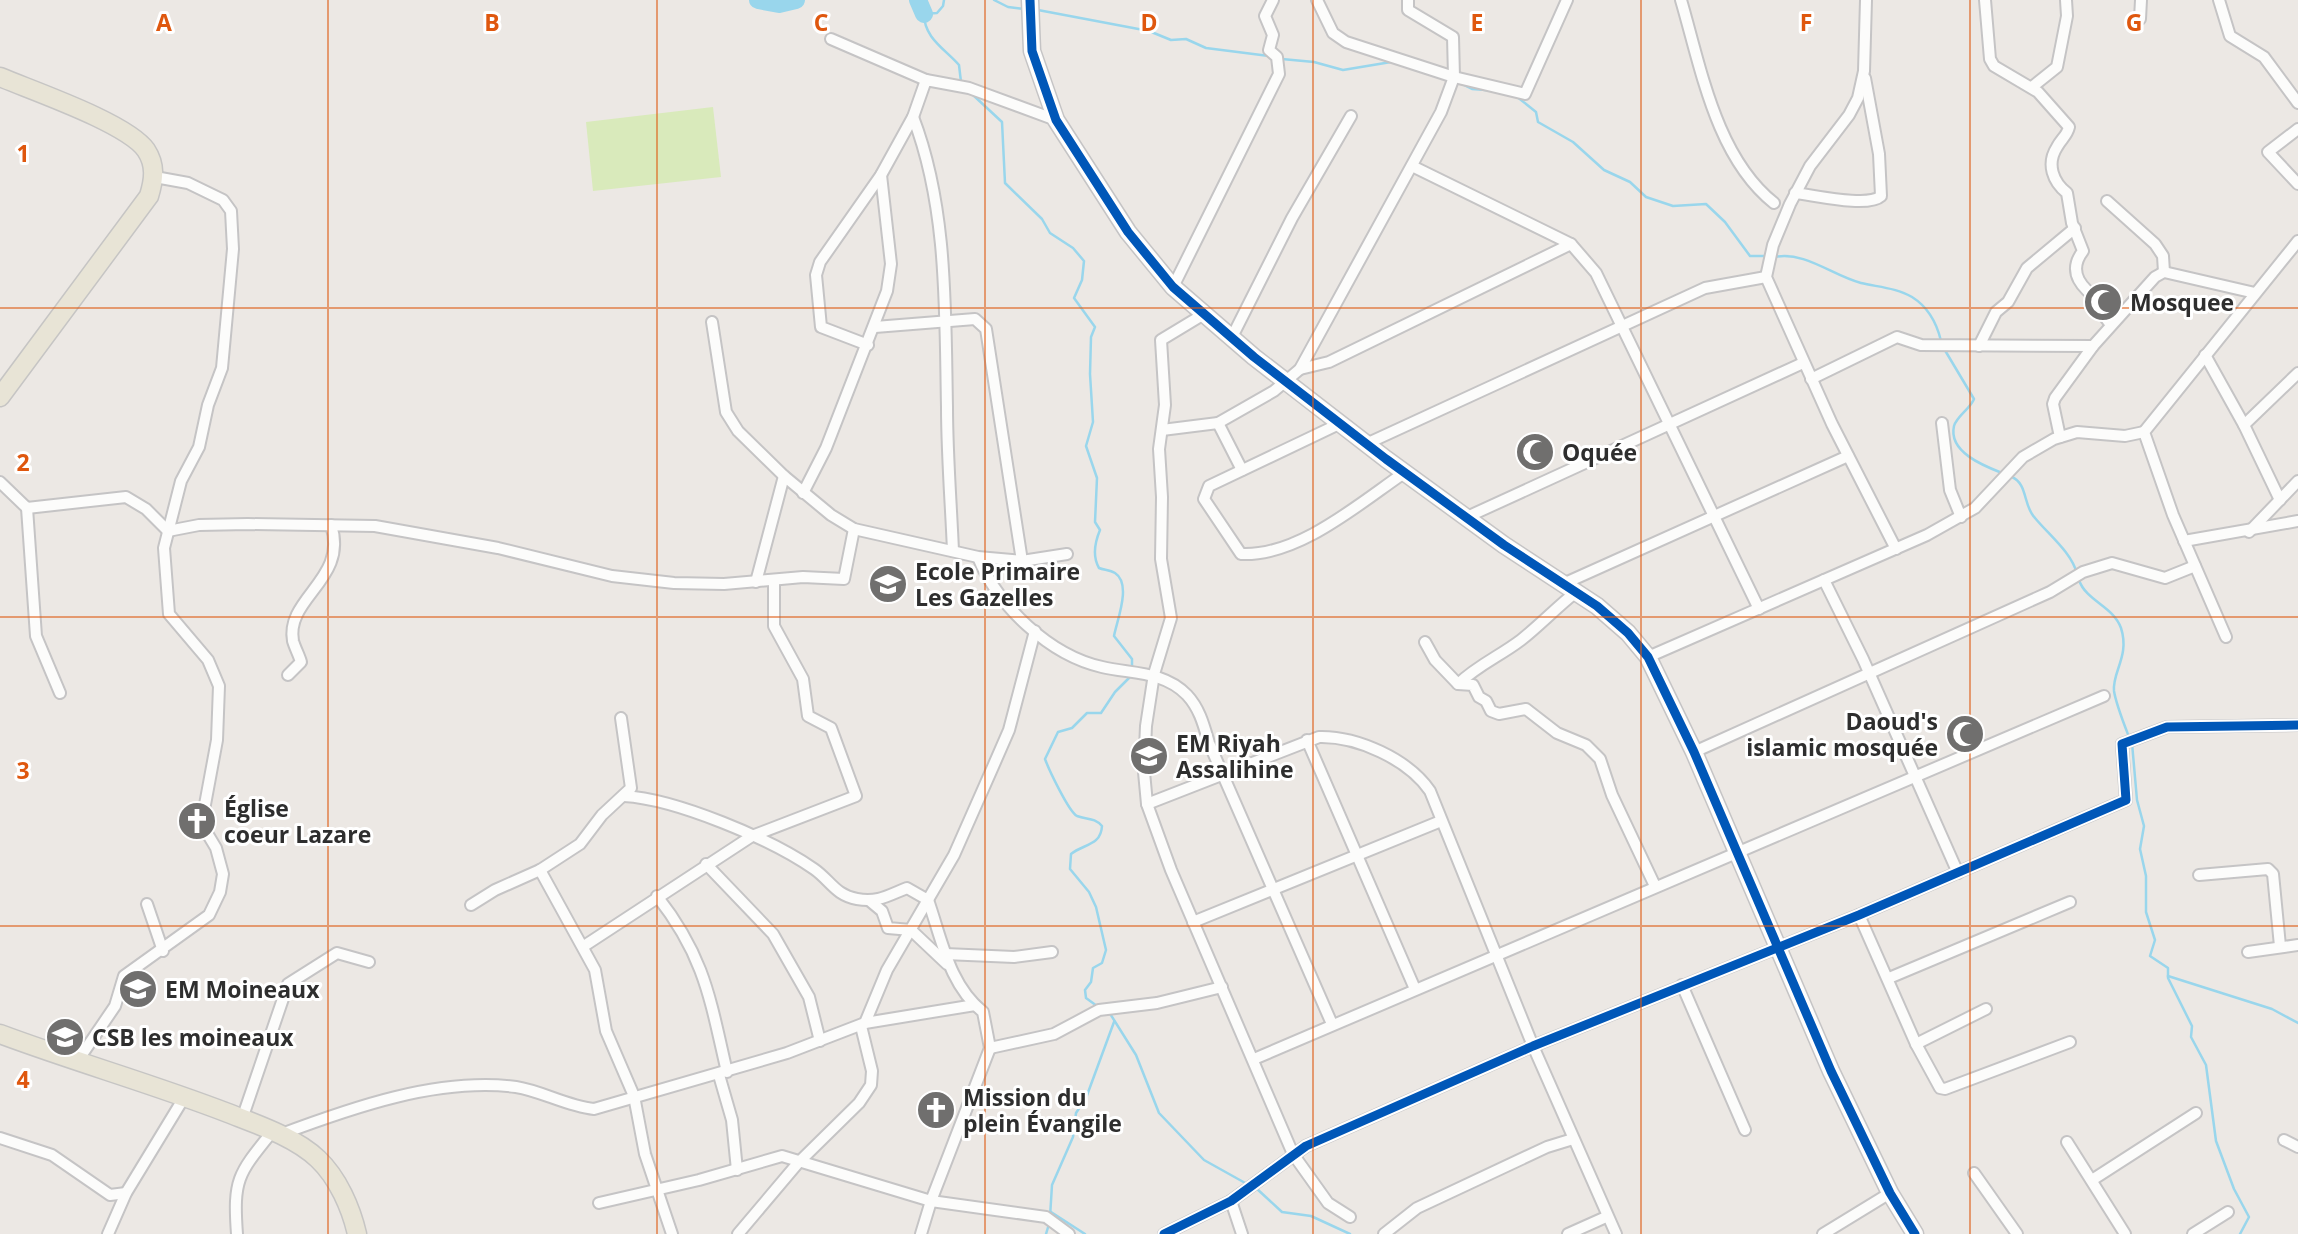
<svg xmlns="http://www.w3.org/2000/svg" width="2298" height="1234" viewBox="0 0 2298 1234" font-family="'Open Sans',sans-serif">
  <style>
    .pitch { fill: #d9eabb }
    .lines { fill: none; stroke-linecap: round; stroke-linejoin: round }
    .stream { stroke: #99d6ec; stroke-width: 2.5 }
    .river { stroke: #99d6ec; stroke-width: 18 }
    .street-casing { stroke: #c5c4c5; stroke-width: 14 }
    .secondary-casing { stroke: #c5c4c5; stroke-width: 19 }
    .primary-casing { stroke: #c6c5c4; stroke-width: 21 }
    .street { stroke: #fcfcfb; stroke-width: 10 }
    .secondary { stroke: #fcfcfb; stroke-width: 16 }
    .primary { stroke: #e8e4d6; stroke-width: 18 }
    .cycleway-casing { stroke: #fff; stroke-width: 13 }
    .cycleway { stroke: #0057b8; stroke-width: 9 }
    .grid { fill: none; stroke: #df570e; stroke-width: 2; stroke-opacity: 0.55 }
    .labels { text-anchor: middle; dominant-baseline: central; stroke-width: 6; stroke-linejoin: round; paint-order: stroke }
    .poi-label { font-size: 23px; font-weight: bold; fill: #2e2e2e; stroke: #fff; text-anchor: start }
    .grid-label { font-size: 23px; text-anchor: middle; font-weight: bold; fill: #df570e; stroke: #fff; stroke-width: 6; stroke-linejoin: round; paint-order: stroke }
  </style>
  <rect width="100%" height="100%" fill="#ece8e4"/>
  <path class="pitch" d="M713 107 721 177 593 191 586 122Z"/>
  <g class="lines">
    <g class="stream">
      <path d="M944 0 943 6 937 13 924 14C924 38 945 49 959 65L961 82"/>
      <path d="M994 0 1008 7 1024 9"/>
      <path d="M1038 10 1149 31 1171 40 1186 39 1206 48 1269 56"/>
      <path d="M1282 59 1314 62 1343 70 1391 62"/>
      <path d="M1456 81 1472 89 1486 90"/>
      <path d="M973 95 1002 122 1005 183 1042 219 1050 233 1073 248 1084 261 1082 280 1074 298 1095 327 1091 337 1090 374 1093 422 1086 446 1097 478 1095 522 1100 530C1095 542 1092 556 1099 568 1104 570 1110 570 1115 573 1132 584 1117 620 1114 636L1132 659V668"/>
      <path d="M1516 96 1536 112 1538 122 1573 142 1604 170 1630 182 1646 197 1673 206 1706 204 1725 222 1750 256H1768"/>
      <path d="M1775 257C1805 251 1833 276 1861 283 1878 287 1897 288 1912 297 1928 307 1937 324 1941 341"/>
      <path d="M1943 347 1974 399C1970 409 1957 416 1954 426 1948 452 1984 466 2002 473"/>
      <path d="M2012 477C2028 484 2023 506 2035 518 2049 535 2072 553 2077 574"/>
      <path d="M2079 580C2086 601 2113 606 2121 628 2130 656 2112 672 2114 691 2116 704 2124 724 2129 737"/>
      <path d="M2132 743 2137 800 2144 826 2140 849 2146 876V912L2155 940 2150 956 2168 968V978L2192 1026 2191 1037 2206 1065 2216 1141 2234 1189 2249 1217 2240 1234"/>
      <path d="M2168 976 2272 1009 2298 1023"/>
      <path d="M1097 1006 1086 998 1085 990 1091 982 1093 968 1102 963 1106 950 1096 907 1089 892 1070 869 1071 854C1083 844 1101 846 1102 826 1094 817 1087 820 1077 816 1069 812 1049 770 1045 759L1058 732 1072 728 1087 713H1101L1115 692 1132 675"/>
      <path d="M1109 1012 1136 1055 1159 1113 1204 1160 1247 1184"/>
      <path d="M1256 1188 1282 1212 1311 1216 1350 1234"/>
      <path d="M1051 1212 1085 1234"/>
      <path d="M1050 1217 1052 1185 1073 1137 1076 1113 1086 1098 1114 1022"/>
      <path d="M1046 1234 1049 1224"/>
    </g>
    <g class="river">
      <path d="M758 0 779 4 796 0"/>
      <path d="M918 0 924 14"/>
    </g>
    <defs>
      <g id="street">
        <path d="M1317 0 1333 33 1346 42 1454 77 1525 94 1567 0"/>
        <path d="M1681 0C1701 68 1716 157 1774 203"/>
        <path d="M1866 0 1864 71 1858 98 1849 115 1810 166 1790 204 1773 245 1766 277 1832 424 1896 549"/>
        <path d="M1985 0 1990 59 1994 66 2038 92 2069 127C2067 136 2061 139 2057 147 2046 164 2053 182 2067 193L2072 223 2083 251C2066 273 2083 289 2101 302L2105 317 2111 325"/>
        <path d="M2219 0 2230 36 2264 57 2298 103"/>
        <path d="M2140 19 2141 0"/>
        <path d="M831 39 926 80"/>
        <path d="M2032 87 2057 67 2067 16 2066 0"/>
        <path d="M913 117C948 208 945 311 947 407 947 455 951 503 953 551"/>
        <path d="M2298 129 2268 152 2298 184"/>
        <path d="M1795 193C1814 195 1868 208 1881 196L1879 154 1865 78"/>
        <path d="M2107 201 2155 244 2163 256 2164 272"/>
        <path d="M1571 244 1596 273 1759 609"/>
        <path d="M1173 287 1279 74 1277 57 1269 50 1273 35 1265 16 1273 0"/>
        <path d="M1204 314 1161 340 1165 405 1159 449 1162 497 1161 559 1171 618 1154 674 1146 726 1144 772 1147 804 1171 870 1293 1154 1328 1203 1350 1217"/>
        <path d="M712 322 726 412 738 431 784 476 831 515 854 529 978 557 1022 561 1067 554"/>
        <path d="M875 327 975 319 986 329 1022 561"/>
        <path d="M1232 337 1292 218 1351 116"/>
        <path d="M868 345 821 327 816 275 820 262 881 175 913 117 926 80 969 88 1056 120"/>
        <path d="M1979 346 1996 312 2008 302 2027 268 2075 228"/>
        <path d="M2205 355 2244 425 2280 500"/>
        <path d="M1300 369 1329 362 1571 244 1412 166"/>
        <path d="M1811 379 1897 337 1921 345 2093 346"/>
        <path d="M1218 423 1242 470"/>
        <path d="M1942 423 1950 490 1961 517"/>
        <path d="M1339 424 1209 486 1204 499 1241 554C1298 557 1360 503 1404 473"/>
        <path d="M2244 425 2298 373"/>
        <path d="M1162 430 1218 423 1274 391 1300 369 1441 112 1454 77 1453 37 1408 10V0"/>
        <path d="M2060 437 2053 404 2055 398 2093 346 2155 277 2164 272 2255 293"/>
        <path d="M1366 444 1705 288 1766 277"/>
        <path d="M0 482 27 508 126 497 146 509 168 531 199 525 248 524 375 526 498 548 612 576 674 583 724 584 803 577 844 579 854 529"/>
        <path d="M803 493 826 448 887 291 891 264 881 175"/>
        <path d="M27 508 36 636 60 693"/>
        <path d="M1467 517 1803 363"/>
        <path d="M2249 532 2298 481"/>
        <path d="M2184 541 2298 521"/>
        <path d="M978 557C998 606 1049 655 1102 667 1132 674 1164 671 1187 695 1200 709 1204 726 1209 743L1332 1024"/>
        <path d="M1824 580 1863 659 1958 873"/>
        <path d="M756 582 784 476"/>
        <path d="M1563 584 1848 456"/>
        <path d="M2226 637 2173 515 2144 432 2298 241"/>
        <path d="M1425 642 1435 660 1458 684 1473 685 1479 697 1486 701 1491 711 1499 714 1526 709 1557 733 1586 745 1600 759 1612 795 1655 886"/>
        <path d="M1648 657 1927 535 1975 508 2023 457 2054 439 2077 432 2125 436 2144 432"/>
        <path d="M288 675 301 662C299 655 295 648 293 641 285 598 349 579 331 525"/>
        <path d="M1458 684C1478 665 1500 656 1521 640 1540 625 1557 607 1576 592"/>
        <path d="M1307 740 1415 989"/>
        <path d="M1694 752 2050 592 2083 572 2112 563 2165 578 2195 566"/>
        <path d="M624 796C676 799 771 839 814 869 830 880 835 895 857 899 878 903 889 895 907 888L928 900C942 940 949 985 983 1012L990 1048 931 1201 921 1234"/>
        <path d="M1147 804 1319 737C1357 736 1408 759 1430 791L1533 1046 1616 1234"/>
        <path d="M706 864 773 934 809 997 820 1041"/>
        <path d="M540 870 595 970 606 1031 634 1096 645 1154 672 1234"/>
        <path d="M2199 875 2268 869 2273 874 2280 946"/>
        <path d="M657 896C705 957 710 999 727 1072"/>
        <path d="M870 901 882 911 888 928 911 930 947 964"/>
        <path d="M147 904 163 951"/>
        <path d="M471 905 495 890 540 870 580 844 602 815 631 788 621 718"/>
        <path d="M1859 915 1916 1044 1940 1088 1945 1089 2070 1042"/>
        <path d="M1193 922 1441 821"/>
        <path d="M584 946 752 836 856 796 831 728 808 716 803 679 774 626V581"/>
        <path d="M2248 952 2298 945"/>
        <path d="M945 954 1014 957 1052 952"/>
        <path d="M1889 978 2070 902"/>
        <path d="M1682 985 1745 1130"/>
        <path d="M865 1023 887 970 954 855 992 769 1009 730 1035 631"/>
        <path d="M1916 1044 1986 1009"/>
        <path d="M990 1048 1054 1034 1099 1010 1157 1003 1222 987"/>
        <path d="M79 1059 115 1006 124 976 209 915 220 892 223 874 216 848 207 833 204 810 217 740 219 686 208 660 169 614 164 548 181 481 199 447 208 405 222 368 233 249 231 211 223 200 188 183 155 177"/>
        <path d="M1254 1059 2104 696"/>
        <path d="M719 1075 732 1120 737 1170"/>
        <path d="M242 1119 288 984 337 953 369 962"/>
        <path d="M279 1135C351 1108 438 1077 516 1087 542 1091 566 1106 594 1109L787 1053 865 1023 975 1005"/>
        <path d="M0 1138 52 1155 110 1195 126 1193"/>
        <path d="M2284 1140 2298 1147"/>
        <path d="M2067 1142 2125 1234"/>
        <path d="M1974 1173 2017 1234"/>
        <path d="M2092 1180 2196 1113"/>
        <path d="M1231 1201 1242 1234"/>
        <path d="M599 1203 699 1180 782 1156 931 1201 1046 1217 1069 1234"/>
        <path d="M108 1234 126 1193 185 1096"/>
        <path d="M237 1234C233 1179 238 1174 272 1132"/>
        <path d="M738 1234 798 1163 859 1103 871 1085 872 1071 861 1026"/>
        <path d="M1164 1234 1231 1201 1306 1146 1533 1046 1859 915 2126 800 2122 744 2167 727 2298 725"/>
        <path d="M1384 1234 1417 1208 1547 1147 1573 1139"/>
        <path d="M1568 1234 1606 1217"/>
        <path d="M1823 1234 1890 1193"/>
        <path d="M2193 1234 2228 1212"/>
      </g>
      <path id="secondary" d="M1030 0 1032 51 1056 120 1128 232 1173 287 1254 357 1386 459 1504 545 1597 606 1628 633 1648 657 1694 752 1831 1071 1890 1193 1915 1234"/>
      <g id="primary">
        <path d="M0 77C33 91 127 123 146 150 156 165 154 180 149 196L0 397"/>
        <path d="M0 1034C75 1062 153 1084 228 1113 256 1124 295 1137 318 1159 338 1178 351 1208 357 1234"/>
      </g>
    </defs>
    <use href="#street" class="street-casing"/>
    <use href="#secondary" class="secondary-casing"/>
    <use href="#primary" class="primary-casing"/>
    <use href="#street" class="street"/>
    <use href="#secondary" class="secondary"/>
    <use href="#primary" class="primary"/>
    <defs>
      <g id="cycleway">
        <path d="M1030 0 1032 51 1056 120 1128 232 1173 287 1254 357 1386 459 1504 545 1597 606 1628 633 1648 657 1694 752 1831 1071 1890 1193 1915 1234"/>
        <path d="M1164 1234 1231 1201 1306 1146 1533 1046 1859 915 2126 800 2122 744 2167 727 2298 725"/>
      </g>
    </defs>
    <use href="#cycleway" class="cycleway-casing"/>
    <use href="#cycleway" class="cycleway"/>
  </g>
  <path class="grid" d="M328 0V1234M657 0V1234M985 0V1234M1313 0V1234M1641 0V1234M1970 0V1234M0 308H2298M0 617H2298M0 926H2298"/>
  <defs>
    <symbol id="mosque-disc" viewBox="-11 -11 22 22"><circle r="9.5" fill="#706f6e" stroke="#fff"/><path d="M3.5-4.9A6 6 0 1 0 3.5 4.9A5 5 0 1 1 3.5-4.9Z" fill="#fff"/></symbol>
    <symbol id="school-disc" viewBox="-11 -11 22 22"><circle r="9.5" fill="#706f6e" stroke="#fff"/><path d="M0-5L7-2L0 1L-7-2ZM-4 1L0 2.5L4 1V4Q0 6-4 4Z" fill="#fff"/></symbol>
    <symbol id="church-disc" viewBox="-11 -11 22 22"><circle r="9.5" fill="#706f6e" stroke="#fff"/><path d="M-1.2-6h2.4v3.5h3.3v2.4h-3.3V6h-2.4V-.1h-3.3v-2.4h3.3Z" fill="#fff"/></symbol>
  </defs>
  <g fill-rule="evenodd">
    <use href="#mosque-disc" x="2081" y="280" width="44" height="44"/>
    <use href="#mosque-disc" x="1513" y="430" width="44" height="44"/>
    <use href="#school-disc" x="866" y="562" width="44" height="44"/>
    <use href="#mosque-disc" x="1943" y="712" width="44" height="44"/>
    <use href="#school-disc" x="1127" y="734" width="44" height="44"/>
    <use href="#church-disc" x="175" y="799" width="44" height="44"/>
    <use href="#school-disc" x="116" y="967" width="44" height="44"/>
    <use href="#school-disc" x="43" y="1015" width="44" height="44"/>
    <use href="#church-disc" x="914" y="1088" width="44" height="44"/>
  </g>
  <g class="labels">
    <g class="poi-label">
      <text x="2130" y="302">Mosquee</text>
      <text x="1562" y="452">Oquée</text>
      <text x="915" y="571">Ecole Primaire<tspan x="915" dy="26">Les Gazelles</tspan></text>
      <text x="1938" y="721" text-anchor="end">Daoud's<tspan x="1938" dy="26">islamic mosquée</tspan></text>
      <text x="1176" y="743">EM Riyah<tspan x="1176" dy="26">Assalihine</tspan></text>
      <text x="224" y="808">Église<tspan x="224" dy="26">coeur Lazare</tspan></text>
      <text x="165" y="989">EM Moineaux</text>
      <text x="92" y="1037">CSB les moineaux</text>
      <text x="963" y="1097">Mission du<tspan x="963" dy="26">plein Évangile</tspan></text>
    </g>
  </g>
  <g class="grid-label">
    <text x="164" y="31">A</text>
    <text x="492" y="31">B</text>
    <text x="821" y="31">C</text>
    <text x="1149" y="31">D</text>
    <text x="1477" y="31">E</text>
    <text x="1806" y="31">F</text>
    <text x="2134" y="31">G</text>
    <text x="23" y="162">1</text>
    <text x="23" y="471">2</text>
    <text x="23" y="779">3</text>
    <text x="23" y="1088">4</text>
  </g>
</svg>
